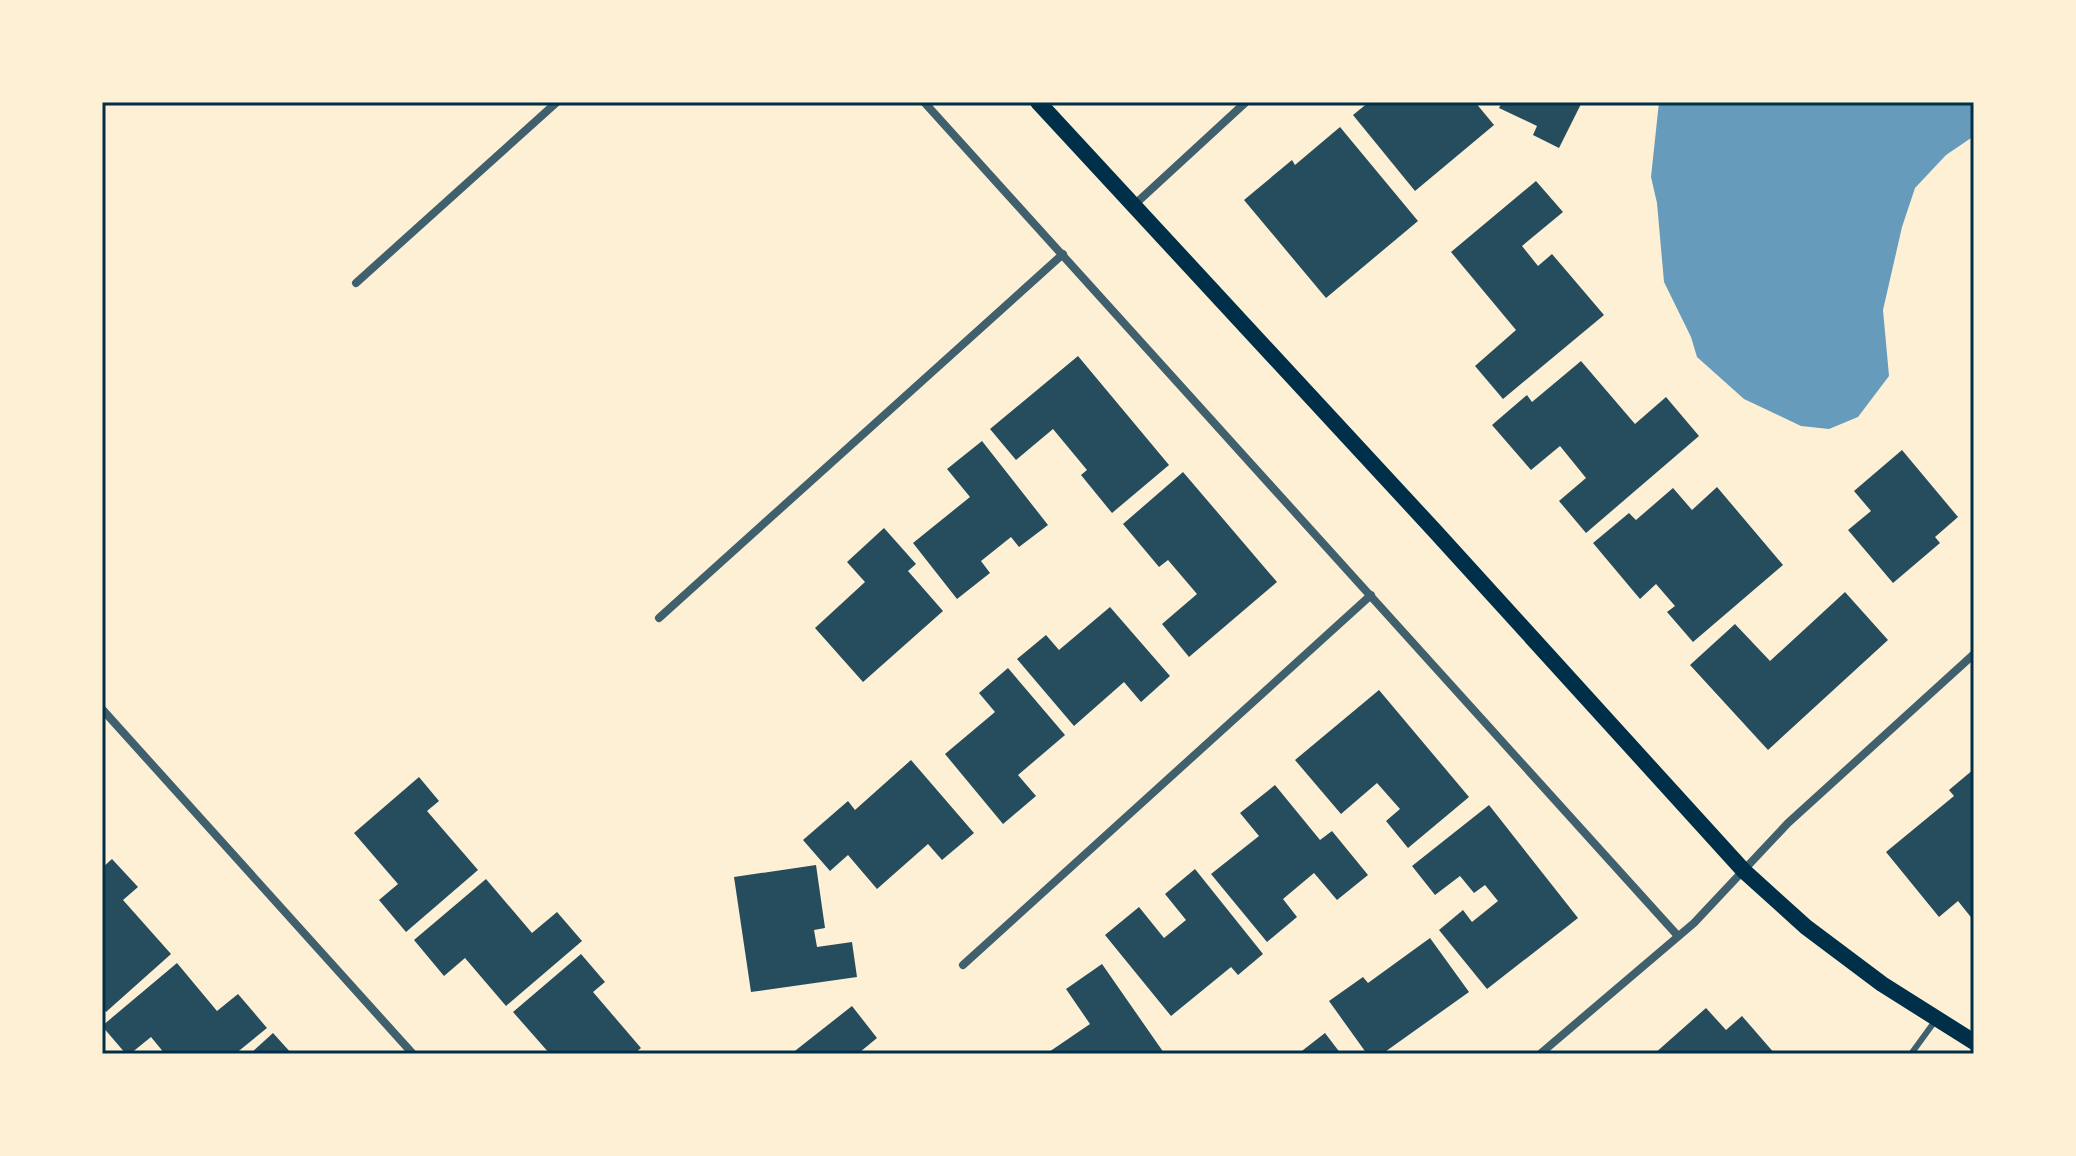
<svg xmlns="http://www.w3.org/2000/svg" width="2076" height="1156" viewBox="0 0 2076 1156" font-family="'IBM Plex Sans',sans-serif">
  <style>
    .water { fill: #669bbc }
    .building { fill: #264d5e }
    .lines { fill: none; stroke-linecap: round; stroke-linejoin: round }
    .service { stroke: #3f606c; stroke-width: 6 }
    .minor { stroke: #3f606c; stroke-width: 8 }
    .secondary { stroke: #003049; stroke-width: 16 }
    .neatline { fill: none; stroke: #003049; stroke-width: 3 }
  </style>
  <rect width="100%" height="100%" fill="#fdf0d5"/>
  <path class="water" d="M1659 102H1974V136L1946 155 1915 188 1902 227 1883 310 1889 376 1858 417 1829 429 1801 426 1744 399 1697 357 1691 337 1664 282 1657 203 1651 177Z"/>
  <g class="building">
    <path d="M1369 102H1475L1494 125 1415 191 1353 115Z"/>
    <path d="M1502 102H1582L1559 148 1533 135 1537 126 1499 108Z"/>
    <path d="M1340 127 1418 221 1326 298 1244 200 1292 160 1295 165Z"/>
    <path d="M1536 181 1563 212 1522 246 1538 266 1552 254 1604 315 1503 399 1475 366 1516 330 1451 252Z"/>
    <path d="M1078 356 1169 465 1112 513 1081 475 1087 470 1053 429 1016 460 990 429Z"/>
    <path d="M1581 361 1635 424 1666 397 1699 436 1586 533 1559 501 1586 478 1560 446 1531 470 1492 425 1527 395 1532 402Z"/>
    <path d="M982 441 1048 525 1019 547 1011 537 981 561 990 573 957 599 913 543 970 497 947 469Z"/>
    <path d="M1902 450 1958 517 1935 537 1940 543 1893 583 1848 530 1871 511 1854 491Z"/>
    <path d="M1183 472 1277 582 1189 657 1162 624 1197 594 1168 560 1159 567 1123 524Z"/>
    <path d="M1717 487 1783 565 1693 642 1667 612 1675 606 1656 584 1640 599 1593 543 1629 513 1636 520 1673 488 1692 510Z"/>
    <path d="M884 528 916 564 908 571 943 611 863 682 815 628 865 582 847 562Z"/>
    <path d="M1845 592 1888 640 1768 750 1690 665 1735 624 1770 661Z"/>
    <path d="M1110 607 1170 676 1141 702 1124 682 1074 726 1017 659 1046 635 1059 650Z"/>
    <path d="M1008 668 1065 735 1018 775 1036 796 1003 824 945 754 995 712 979 693Z"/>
    <path d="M1379 690 1469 797 1408 848 1386 821 1400 809 1377 783 1341 814 1295 760Z"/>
    <path d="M911 760 974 833 942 860 928 844 877 889 848 855 830 871 803 840 848 801 855 810Z"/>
    <path d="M1974 769V921L1958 901 1939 917 1886 852 1954 796 1949 790Z"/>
    <path d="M419 777 439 801 427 811 478 870 406 932 379 900 398 884 354 833Z"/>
    <path d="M1275 785 1320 840 1332 831 1368 875 1337 900 1314 873 1283 899 1297 917 1267 942 1211 874 1259 836 1240 813Z"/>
    <path d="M1489 805 1578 918 1487 989 1439 930 1463 910 1472 922 1498 901 1485 885 1474 893 1460 876 1435 895 1412 866Z"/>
    <path d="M112 859 138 887 123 900 171 954 106 1012 102 1006V868Z"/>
    <path d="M816 865 825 928 814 930 817 947 852 942 857 977 751 992 734 877Z"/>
    <path d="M1195 869 1263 954 1238 975 1231 967 1171 1016 1105 935 1139 907 1164 938 1186 920 1165 894Z"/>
    <path d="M486 879 532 933 557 912 582 941 506 1006 465 958 444 976 414 940Z"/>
    <path d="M1430 938 1469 992 1382 1054H1367L1329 1001 1363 977 1368 983Z"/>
    <path d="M581 954 605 982 593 992 641 1048 634 1054H550L513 1012Z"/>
    <path d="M177 963 217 1011 238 994 267 1028 235 1054H165L151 1037 130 1054H126L102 1026Z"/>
    <path d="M1102 964 1164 1053 1162 1054H1046L1090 1024 1066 989Z"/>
    <path d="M852 1006 877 1038 860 1052 862 1054H791Z"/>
    <path d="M1706 1008 1726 1030 1742 1016 1775 1054H1654Z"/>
    <path d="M273 1033 292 1054H250Z"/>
    <path d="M1325 1033 1341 1054H1298Z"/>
  </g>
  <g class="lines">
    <path class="service" d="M1911 1054 1935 1021"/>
    <g class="minor">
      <path d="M924 102 1678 936"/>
      <path d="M1133 206 1246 102"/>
      <path d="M356 283 557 102"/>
      <path d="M659 618 1063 254"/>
      <path d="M102 709 413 1054"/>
      <path d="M963 965 1371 595"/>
      <path d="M1540 1054 1694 923 1788 823 1974 654"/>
    </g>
    <path class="secondary" d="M1038 102 1434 530 1744 871 1806 927 1882 984 1974 1042"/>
  </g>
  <rect width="2076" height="1156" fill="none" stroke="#fdf0d5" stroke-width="208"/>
  <rect x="104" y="104" width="1868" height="948" class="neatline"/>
</svg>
